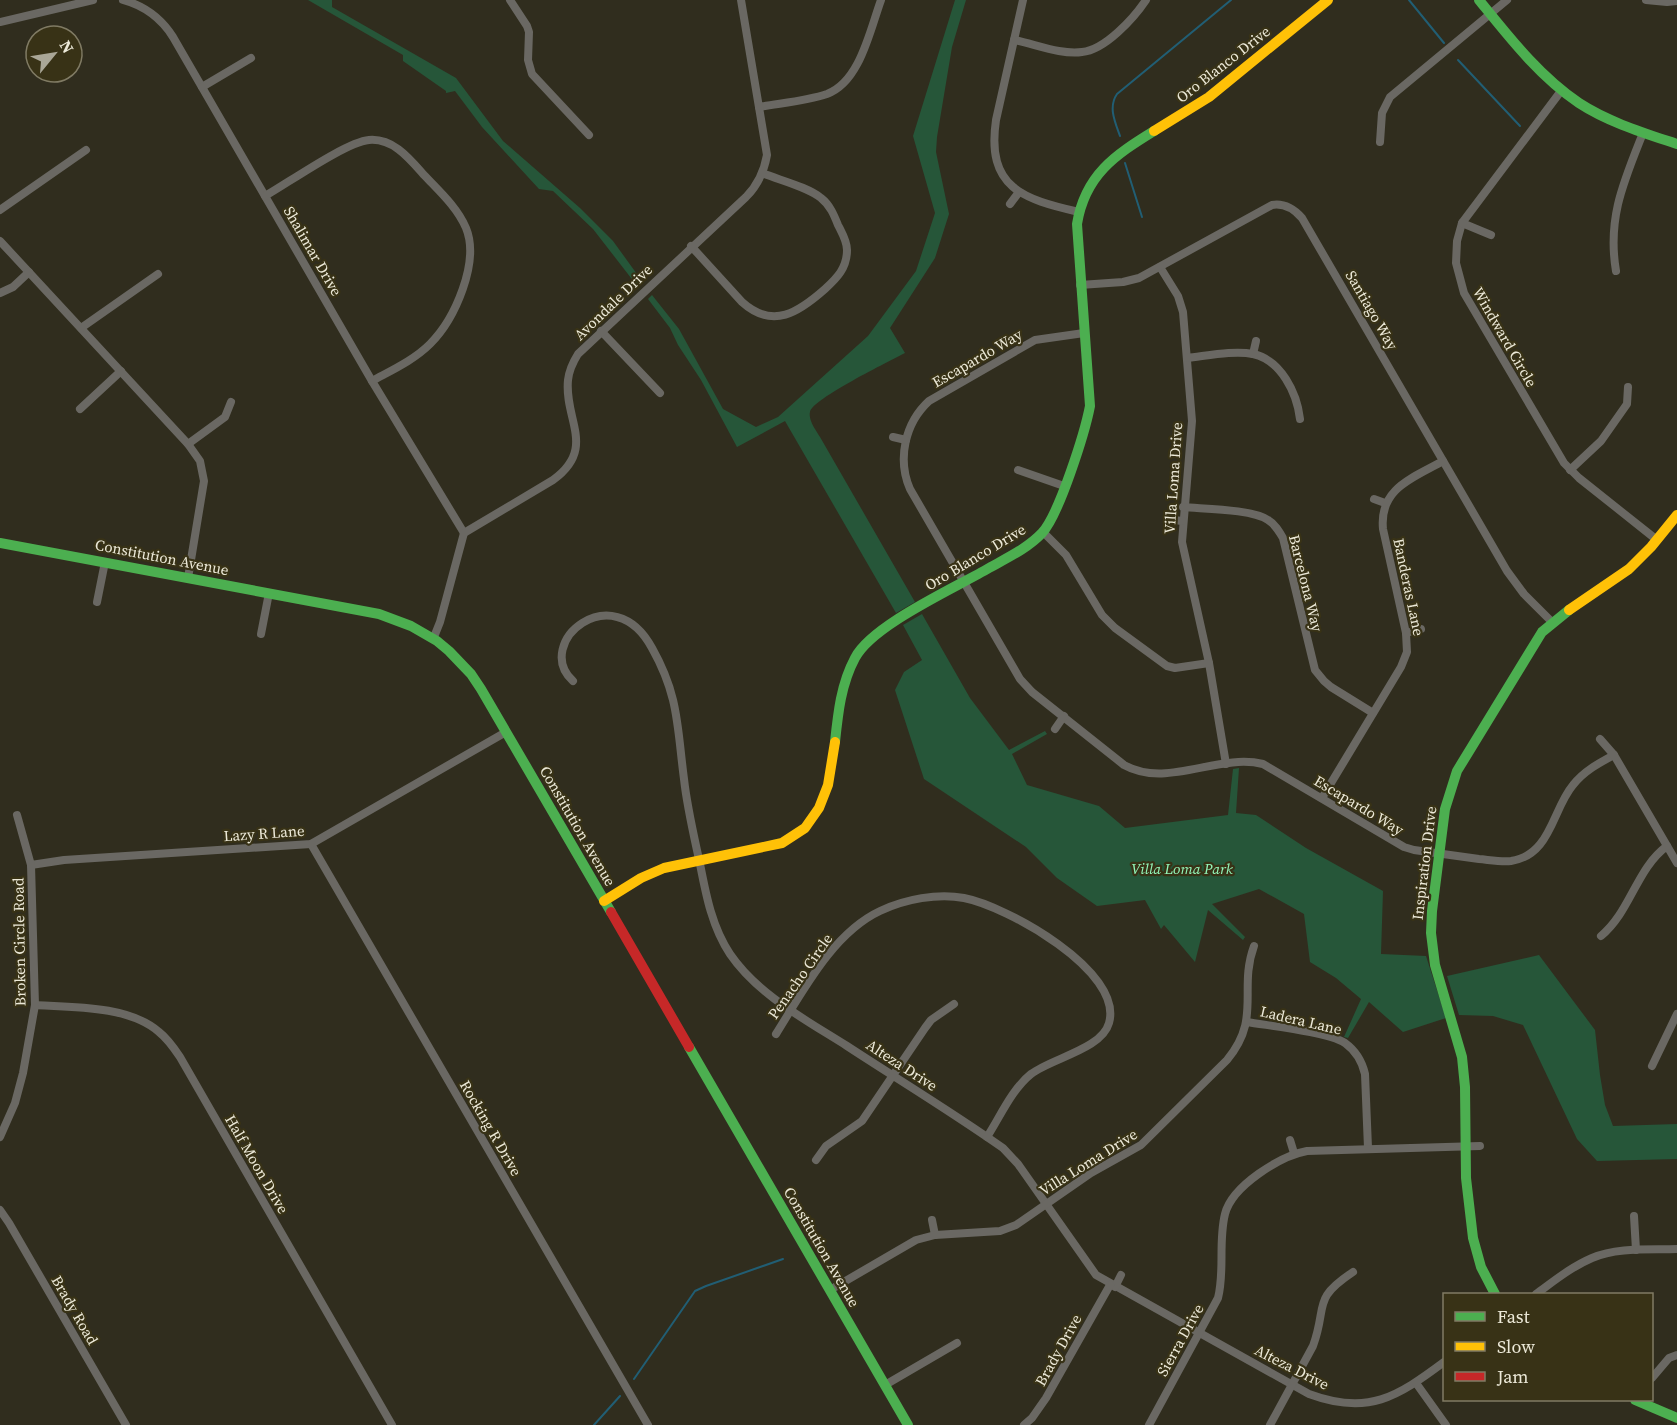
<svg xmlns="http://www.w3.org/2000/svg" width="1677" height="1425" viewBox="0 0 1677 1425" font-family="'Source Serif 4',serif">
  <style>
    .park { fill: #265639 }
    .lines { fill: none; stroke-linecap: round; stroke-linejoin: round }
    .stream { stroke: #215e74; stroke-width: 2 }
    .street { stroke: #6a6863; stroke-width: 8 }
    .fast { stroke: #4caf50; stroke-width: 10 }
    .slow { stroke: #ffc107; stroke-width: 10 }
    .jam { stroke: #c62828; stroke-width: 10 }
    .labels { text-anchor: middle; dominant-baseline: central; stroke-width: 4.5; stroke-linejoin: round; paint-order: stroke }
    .street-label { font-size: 15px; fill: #ece9d8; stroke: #383216 }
    .park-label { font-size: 15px; font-style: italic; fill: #93f7ba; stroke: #383216 }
  </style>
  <rect width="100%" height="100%" fill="#302d1e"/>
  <g class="park">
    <path d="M308 0H332V7L456 78 503 141 580 208 613 241 642 281 638 287 593 229 553 191 539 189 482 127 455 91 446 93V91L403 61V55Z"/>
    <path d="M955 0H966L952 47 937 137 936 152 949 214 935 258 890 328 905 353C890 361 812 399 810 412 808 420 816 430 820 437L915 602 896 613 785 421 737 447 701 380 678 345 670 328 648 299 652 295 679 329 723 409 756 427 778 417 868 336 916 271 935 213 913 136Z"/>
    <path d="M922 614 970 698 1009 750 1045 731 1047 734 1012 754 1027 785 1099 806 1125 828 1228 815 1233 769 1239 768 1236 813 1256 815 1306 848 1383 891 1381 954 1426 956 1446 1018 1403 1032 1369 1002 1348 1038 1344 1037 1361 999 1336 978 1310 962 1304 914 1259 889 1212 904 1245 937 1243 940 1208 910 1195 962 1164 925 1161 929 1145 900 1097 906 1057 878 1026 847 924 779 895 690 904 672 922 660 903 625Z"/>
    <path d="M1539 955 1595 1030 1600 1075 1605 1105 1613 1126 1677 1124V1159L1597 1161 1577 1139 1523 1025 1493 1016 1459 1015 1447 976Z"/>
  </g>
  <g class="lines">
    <g class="stream">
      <path d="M1409 0 1444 43"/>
      <path d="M1458 60 1520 126"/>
      <path d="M1120 136C1115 122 1108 107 1117 94L1231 0"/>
      <path d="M1125 163 1142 217"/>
      <path d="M634 1379 695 1291 706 1286 783 1259"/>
      <path d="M594 1425 620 1396"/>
    </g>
    <g class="street">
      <path d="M123 0C145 6 161 18 173 37L372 381 464 533"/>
      <path d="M510 0 527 26 529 32 528 60 532 74 589 135"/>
      <path d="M1023 0 996 120C986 188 1023 199 1079 212"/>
      <path d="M1646 0 1667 2 1677 1"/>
      <path d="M0 22 93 0"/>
      <path d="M1014 40C1035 44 1061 55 1082 52 1105 50 1134 18 1146 0"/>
      <path d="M202 87 251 58"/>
      <path d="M1561 91 1462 223 1457 241 1456 263 1464 293 1564 463 1579 478 1657 540"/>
      <path d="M759 107C781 103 806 101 827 94 860 82 870 30 881 0"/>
      <path d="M1380 142 1382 113 1390 97 1507 0"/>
      <path d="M265 196C288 183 346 142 369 140 393 138 409 158 424 175 439 191 457 207 466 228 480 262 455 319 430 344 414 360 392 370 372 381"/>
      <path d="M1010 204 1019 192"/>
      <path d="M0 210 86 150"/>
      <path d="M1462 223 1491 235"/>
      <path d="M0 241 188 444 200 461 204 481 188 578"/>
      <path d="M691 246 742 302C773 330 799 312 825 289 837 278 847 268 847 250 847 241 842 233 838 225 834 215 830 205 821 198 808 187 779 180 762 173"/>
      <path d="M1160 267 1178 296 1183 312 1192 421 1182 542 1209 663 1226 764"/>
      <path d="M1616 271C1607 218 1624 181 1643 133"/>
      <path d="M1080 285 1123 282 1139 278 1272 205C1284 203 1294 209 1302 218L1507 571 1524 594 1552 622"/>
      <path d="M0 293 13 287 29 272"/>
      <path d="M81 328 158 274"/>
      <path d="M601 331 660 393"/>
      <path d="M1084 333 1035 340 929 401C905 423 897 459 910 489L1020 679 1032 692 1124 765C1167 789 1218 753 1263 764L1404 847 1414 850C1436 853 1457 856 1479 859 1490 860 1501 862 1511 861 1551 855 1552 810 1573 785 1584 771 1599 763 1614 755"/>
      <path d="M1253 354 1256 341"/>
      <path d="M1187 358C1206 356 1234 350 1253 354 1281 360 1297 393 1300 419"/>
      <path d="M80 409 121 371"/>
      <path d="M893 437 906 440"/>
      <path d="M188 444 225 417 231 402"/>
      <path d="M1018 470 1064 486"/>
      <path d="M1570 470 1601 441 1627 404 1628 387"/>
      <path d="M1374 499 1385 503"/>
      <path d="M1183 507C1204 509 1252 509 1268 520 1275 524 1279 531 1283 538L1315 670 1324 681 1331 687 1373 713"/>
      <path d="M1167 519 1182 521"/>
      <path d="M1043 532 1066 555 1102 615 1115 628 1167 666 1175 668 1209 663"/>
      <path d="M97 602 105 562"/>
      <path d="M1406 633 1421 629"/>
      <path d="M261 634 269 593"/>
      <path d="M434 637 440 622 464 533 553 480C597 448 564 420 568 380 569 371 573 362 578 354L746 197C758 185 764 172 767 155L741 0"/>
      <path d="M573 681C532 643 613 575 652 648 679 696 677 726 684 779 687 807 694 836 700 864 706 895 712 927 730 954 758 995 806 1020 847 1046 899 1080 952 1112 1003 1148L1018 1164 1096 1275 1309 1394C1368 1416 1397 1397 1444 1362"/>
      <path d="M1055 729 1064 716"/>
      <path d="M1600 739 1614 755 1677 863"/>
      <path d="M1322 798 1401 667 1407 652 1406 633 1383 529C1379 488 1413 478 1443 461"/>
      <path d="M311 844 648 1425"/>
      <path d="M31 865 64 860 311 844 506 732"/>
      <path d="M1601 936C1631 911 1636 869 1667 846"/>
      <path d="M35 1005C73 1007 130 1006 159 1032 168 1039 174 1048 180 1057L392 1425"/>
      <path d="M1247 1022C1270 1026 1327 1032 1345 1043 1356 1051 1362 1061 1365 1074L1368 1148"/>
      <path d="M776 1034C803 991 833 933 880 911 905 899 938 893 964 898 1006 906 1124 971 1109 1023 1102 1049 1052 1058 1031 1074 1012 1089 1000 1117 987 1137"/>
      <path d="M1652 1066 1677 1014"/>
      <path d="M0 1137 15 1103 23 1073 35 1005 31 865 17 815"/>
      <path d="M1290 1140 1294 1153"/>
      <path d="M816 1160 826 1146 862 1121 925 1028 931 1020 954 1004"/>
      <path d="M0 1210 9 1223 126 1425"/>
      <path d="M1634 1216 1636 1250"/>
      <path d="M932 1220 935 1235"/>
      <path d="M1115 1287 1121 1275"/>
      <path d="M830 1290 916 1240 935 1235 1000 1231 1016 1225 1091 1173 1141 1145 1227 1060C1262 1018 1238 990 1254 946"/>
      <path d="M1536 1294C1554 1281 1571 1267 1592 1258 1617 1247 1650 1250 1677 1249"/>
      <path d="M1652 1378 1669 1358 1677 1355"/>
      <path d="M1416 1383 1446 1425"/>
      <path d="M885 1385 957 1343"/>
      <path d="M1024 1425 1032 1418 1046 1398 1110 1285"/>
      <path d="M1149 1425 1218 1298C1225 1271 1218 1242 1225 1214 1232 1186 1280 1156 1307 1151L1480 1146"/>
      <path d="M1270 1425 1313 1346C1328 1305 1311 1300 1353 1272"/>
    </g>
    <g class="fast">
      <path d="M1479 0C1509 37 1539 76 1579 103 1608 122 1644 133 1677 144"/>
      <path d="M0 543 379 614 411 626 437 641 449 651 471 674 481 689 611 912"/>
      <path d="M835 742C838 713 841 684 855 658 872 625 955 588 989 568 1007 558 1028 548 1042 533 1059 515 1085 432 1090 406L1077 224C1085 175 1115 155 1154 131"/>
      <path d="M689 1047 908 1425"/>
      <path d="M1495 1294 1481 1267 1473 1238 1466 1178 1465 1087 1462 1057 1435 965 1431 933 1432 911 1445 809 1457 771 1542 632 1569 610"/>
      <path d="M1635 1400 1677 1418"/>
    </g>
    <g class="slow">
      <path d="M1154 131 1209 97 1328 0"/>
      <path d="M1569 610 1629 569 1651 547 1677 515"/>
      <path d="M604 901 641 878 664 868 782 843 805 828 819 808 828 785 835 742"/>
    </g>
    <path class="jam" d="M611 912 689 1047"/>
  </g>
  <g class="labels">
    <g class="street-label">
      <text transform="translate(1223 64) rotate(-38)">Oro Blanco Drive</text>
      <text transform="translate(313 251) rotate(60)">Shalimar Drive</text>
      <text transform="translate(613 302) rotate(-44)">Avondale Drive</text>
      <text transform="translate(1372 310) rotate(60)">Santiago Way</text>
      <text transform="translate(1505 337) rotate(60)">Windward Circle</text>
      <text transform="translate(977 358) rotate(-30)">Escapardo Way</text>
      <text transform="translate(1173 478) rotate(-86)">Villa Loma Drive</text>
      <text transform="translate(162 557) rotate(11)">Constitution Avenue</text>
      <text transform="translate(975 557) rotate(-31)">Oro Blanco Drive</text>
      <text transform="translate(1306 583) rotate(76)">Barcelona Way</text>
      <text transform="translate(1409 587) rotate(78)">Banderas Lane</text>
      <text transform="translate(1359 805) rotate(31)">Escapardo Way</text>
      <text transform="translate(578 826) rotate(60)">Constitution Avenue</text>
      <text transform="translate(264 833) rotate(-4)">Lazy R Lane</text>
      <text transform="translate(1424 863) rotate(-83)">Inspiration Drive</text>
      <text transform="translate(19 942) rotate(-91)">Broken Circle Road</text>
      <text transform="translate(800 976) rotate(-55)">Penacho Circle</text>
      <text transform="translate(1301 1020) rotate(13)">Ladera Lane</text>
      <text transform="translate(902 1065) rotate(33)">Alteza Drive</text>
      <text transform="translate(491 1128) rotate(60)">Rocking R Drive</text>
      <text transform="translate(1088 1162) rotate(-32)">Villa Loma Drive</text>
      <text transform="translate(257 1164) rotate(60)">Half Moon Drive</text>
      <text transform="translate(822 1247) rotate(60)">Constitution Avenue</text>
      <text transform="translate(75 1310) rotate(60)">Brady Road</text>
      <text transform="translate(1180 1340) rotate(-61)">Sierra Drive</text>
      <text transform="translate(1058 1350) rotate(-61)">Brady Drive</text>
      <text transform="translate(1292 1367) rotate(27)">Alteza Drive</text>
    </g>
    <g class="park-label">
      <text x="1182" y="868">Villa Loma Park</text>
    </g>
  </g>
  <rect x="1443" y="1293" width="210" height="108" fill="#383216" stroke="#807b64" stroke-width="1.5"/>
  <rect x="1455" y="1312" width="30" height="9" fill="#4caf50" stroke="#807b64" stroke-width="1.5"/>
  <text x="1497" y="1323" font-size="18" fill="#ece9d8">Fast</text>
  <rect x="1455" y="1342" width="30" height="9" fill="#ffc107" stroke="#807b64" stroke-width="1.5"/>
  <text x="1497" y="1353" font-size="18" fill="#ece9d8">Slow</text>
  <rect x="1455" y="1372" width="30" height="9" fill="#c62828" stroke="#807b64" stroke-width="1.5"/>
  <text x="1497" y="1383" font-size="18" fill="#ece9d8">Jam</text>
  <g transform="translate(54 54) rotate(60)"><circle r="28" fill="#383216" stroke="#807b64" stroke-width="1.5"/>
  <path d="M0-4.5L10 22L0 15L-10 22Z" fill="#aaa797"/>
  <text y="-9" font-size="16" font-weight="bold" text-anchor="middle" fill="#ece9d8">N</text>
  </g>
</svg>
